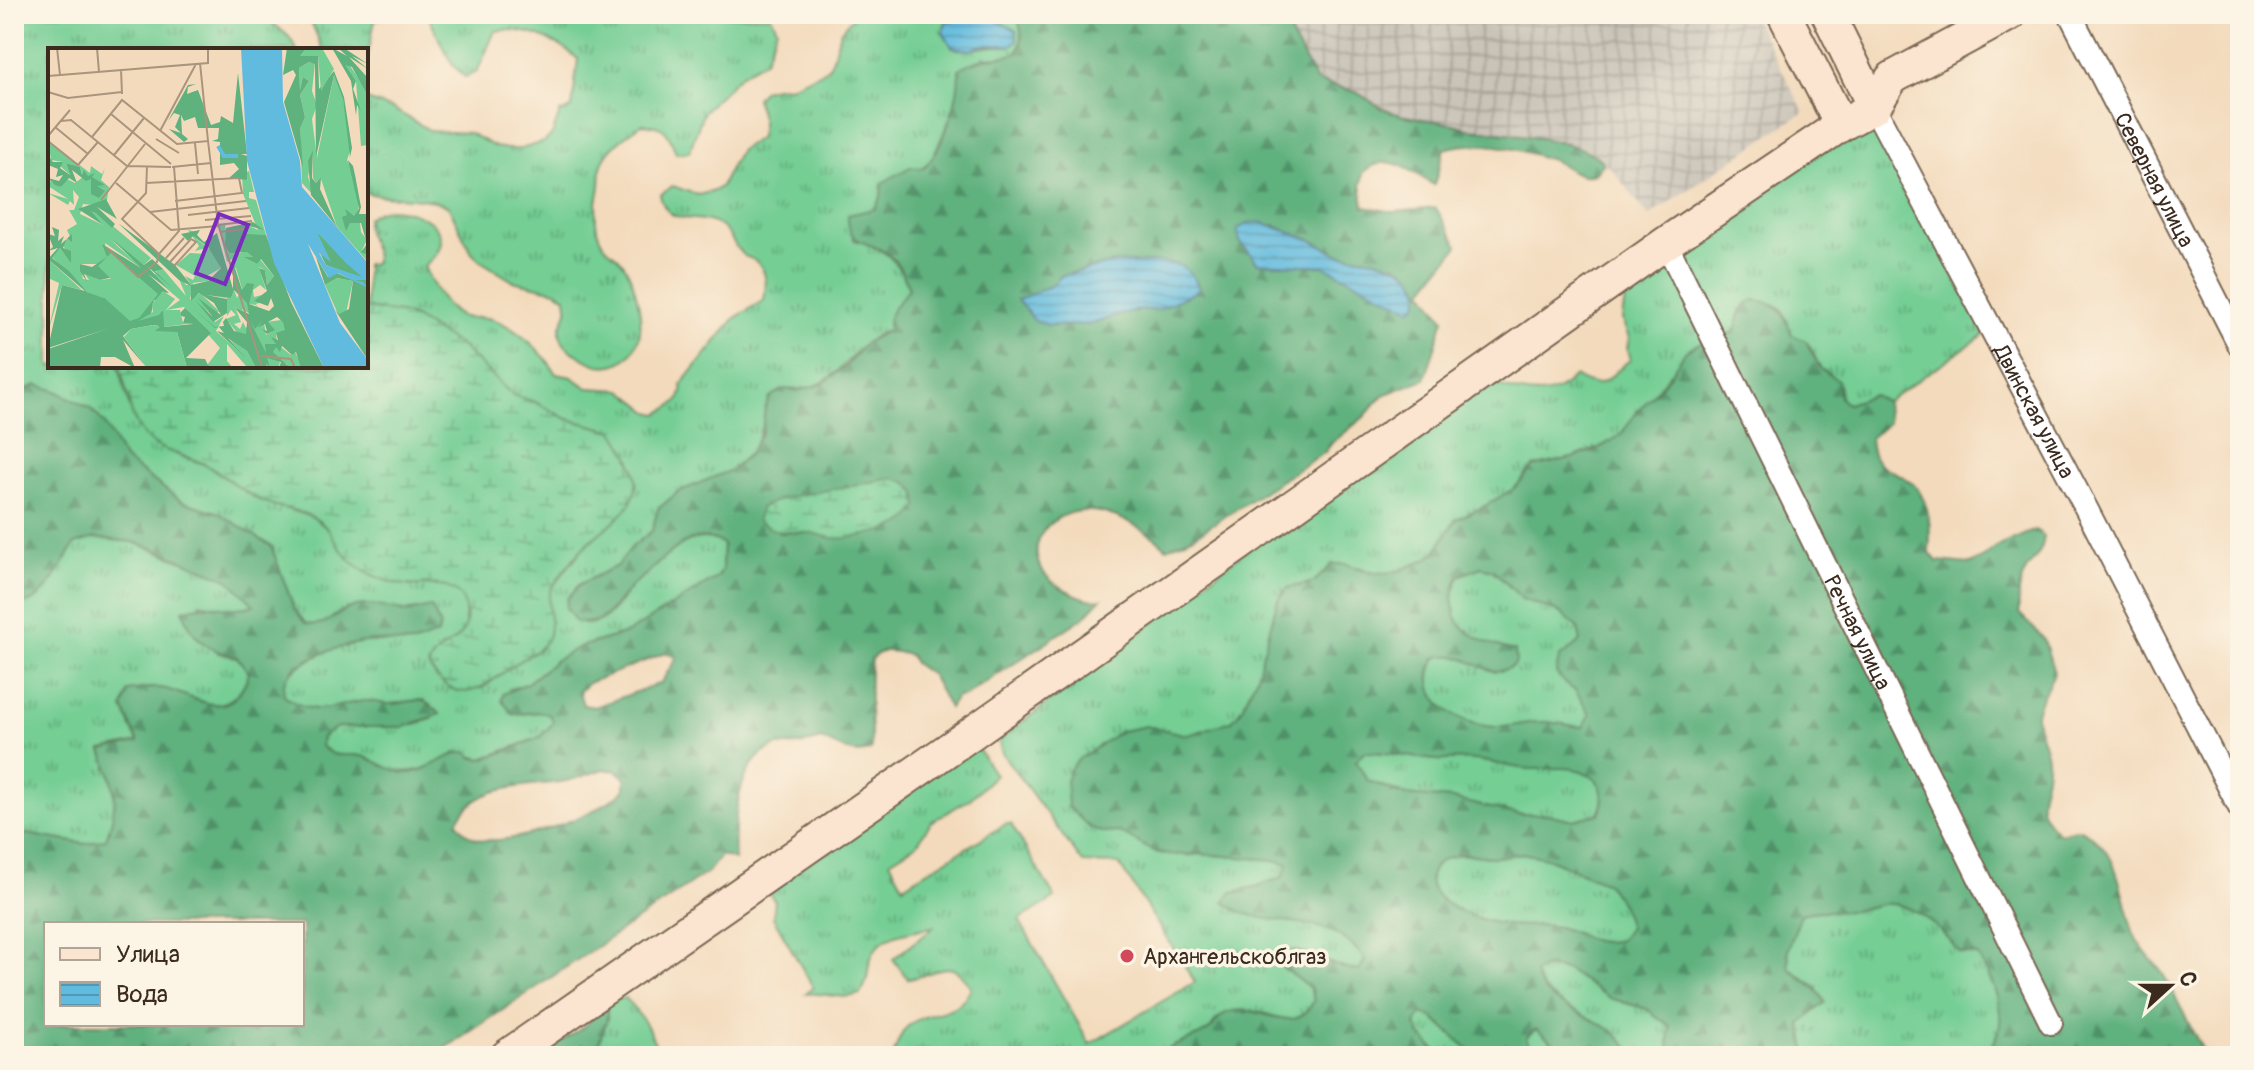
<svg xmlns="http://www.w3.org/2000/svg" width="2254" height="1070" viewBox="0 0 2254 1070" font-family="Pangolin,sans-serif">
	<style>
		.industrial { fill: url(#industrial-grid) }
		.grass { fill: url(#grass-tufts); stroke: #587c59; stroke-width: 2 }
		.forest { fill: url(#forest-firs); stroke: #4d6e4e; stroke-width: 2; fill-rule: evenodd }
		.wetland { fill: url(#wetland-marsh); stroke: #587c59; stroke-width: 2 }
		.water { fill: url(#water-rules); stroke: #4e727e; stroke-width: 2 }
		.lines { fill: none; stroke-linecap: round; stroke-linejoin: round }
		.street-casing { stroke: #7b6855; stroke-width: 26 }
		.secondary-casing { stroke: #7b6855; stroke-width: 36 }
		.street { stroke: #fff; stroke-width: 22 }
		.secondary { stroke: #fce5d0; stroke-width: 32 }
		.poi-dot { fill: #d1495b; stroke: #fcf5e5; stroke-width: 3 }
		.labels { text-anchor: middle; stroke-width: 7; stroke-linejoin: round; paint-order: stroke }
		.street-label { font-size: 22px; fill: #3b2a1e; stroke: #fcf5e5 }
		.poi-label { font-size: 22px; fill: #3b2a1e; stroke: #fcf5e5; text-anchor: start }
		.inset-river { fill: none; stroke: #61bbdf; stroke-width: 4 }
		.inset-road { fill: none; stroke: #a9947d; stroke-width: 2 }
		.view { fill: #7b2cbf; fill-opacity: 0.15; stroke: #7b2cbf; stroke-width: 4 }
		.inset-edge { fill: none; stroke: #3b2a1e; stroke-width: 4 }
	</style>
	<defs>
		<pattern id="industrial-grid" width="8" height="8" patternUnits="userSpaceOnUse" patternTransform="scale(2)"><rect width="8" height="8" fill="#c9c3b8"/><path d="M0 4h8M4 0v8" fill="none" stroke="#a49f95"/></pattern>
		<pattern id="grass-tufts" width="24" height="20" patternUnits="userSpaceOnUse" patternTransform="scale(2)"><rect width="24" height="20" fill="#74ce94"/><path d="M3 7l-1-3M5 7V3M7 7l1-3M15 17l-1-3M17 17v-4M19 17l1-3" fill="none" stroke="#60a778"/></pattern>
		<pattern id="forest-firs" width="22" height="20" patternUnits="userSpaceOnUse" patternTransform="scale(2)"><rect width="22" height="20" fill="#5fb17e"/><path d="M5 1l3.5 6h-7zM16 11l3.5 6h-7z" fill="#509067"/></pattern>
		<pattern id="wetland-marsh" width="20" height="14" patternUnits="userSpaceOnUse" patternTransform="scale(2)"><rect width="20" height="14" fill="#74ce94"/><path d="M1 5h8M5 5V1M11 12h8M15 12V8" fill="none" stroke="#60a778"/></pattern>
		<pattern id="water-rules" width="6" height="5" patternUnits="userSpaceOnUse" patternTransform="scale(2)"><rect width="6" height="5" fill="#61bbdf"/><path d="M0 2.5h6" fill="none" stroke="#5198b4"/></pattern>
	</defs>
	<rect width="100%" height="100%" fill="#fcf5e5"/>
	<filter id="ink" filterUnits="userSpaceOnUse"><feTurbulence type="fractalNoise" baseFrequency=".0125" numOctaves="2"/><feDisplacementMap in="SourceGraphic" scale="16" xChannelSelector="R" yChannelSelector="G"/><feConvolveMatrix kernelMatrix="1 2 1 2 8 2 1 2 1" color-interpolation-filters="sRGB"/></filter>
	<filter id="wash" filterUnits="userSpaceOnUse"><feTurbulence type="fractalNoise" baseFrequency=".006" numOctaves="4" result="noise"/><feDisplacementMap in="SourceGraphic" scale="32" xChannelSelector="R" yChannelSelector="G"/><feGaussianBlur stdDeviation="1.8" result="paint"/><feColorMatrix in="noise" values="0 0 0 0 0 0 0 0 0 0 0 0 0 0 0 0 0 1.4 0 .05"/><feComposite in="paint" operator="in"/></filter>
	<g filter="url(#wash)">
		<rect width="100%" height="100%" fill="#f3dabc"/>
		<path class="industrial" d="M1280,14H1752L1804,112L1649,216L1610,167L1603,164L1595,154L1533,136L1467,129L1458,125L1400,115L1382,108L1356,92L1316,81Z"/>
		<path class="grass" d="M14,14H263L289,37L297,50H50V366H119L128,402L144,436L180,456L204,464L259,500L313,517L330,531L351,561L372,575L410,586L422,584L448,587L460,594L465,604V627L461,637L441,649L435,677L456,690L483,688L517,662L542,647L549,609L547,594L583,548L625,510L614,431L567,419L535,402L512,395L462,347L416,319L404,314L366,308V265L375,263C376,241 364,241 367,218C375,213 381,209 391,209C410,210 447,221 440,247C438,254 430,261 424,266C429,280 447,311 460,316C469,320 481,316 491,319C514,325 545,353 556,374L572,377L588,388L622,390L650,412L658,414C671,406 685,402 682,384L735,318L764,300C767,286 768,269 754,260C751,258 746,257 743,255C734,247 731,233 720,226C696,211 668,230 660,195L673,186L698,195L714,191L721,186L739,151L760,137L762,122L756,98L763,90L779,86L789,87L826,70L831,63L841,30L856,14H974L946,22L944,26L956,49C975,51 990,44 1010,46L1017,36L1016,31L985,14H1016C1022,30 1025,39 1016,54L1000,58L984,57L960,83L954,109L932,160L881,197L875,209L848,215L854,240C884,247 899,261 909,289C898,304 887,309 888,330C845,347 840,395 783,389L764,420L757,443L749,454L729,471L678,492L658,509L652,531L633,546L617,566L580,584L567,599C571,622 584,632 606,617C616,609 622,597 630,588C634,583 639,580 644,576C666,557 691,525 723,544L722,569L718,577L627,633L579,647L556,660L526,684L509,689L523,714L541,712L550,715L554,723L540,737L482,759L458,752C429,767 412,779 380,766C374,763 369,759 363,757C347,752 336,762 321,746L322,737L337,727H404L432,719L424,700C412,699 401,704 388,704C377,703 369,700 358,702C341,705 327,713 310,708C241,691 316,653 344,645C367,639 389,643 411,643L422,609C398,616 371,603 345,610C328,615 331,630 305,623L294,608L271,546L235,524L181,501L124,459L91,409L54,390H18L14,393Z
			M308,14H390L375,20L366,64V50H323Z
			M422,14L771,16L777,28L765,60L740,75L704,111L689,152L676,153C668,132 666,125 642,124C628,134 604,149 601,168C600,176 601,184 599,192C595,211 592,234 608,249C614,254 621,259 625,266C635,284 644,317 639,337C630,366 606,373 583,358C574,352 565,349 561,338C557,326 566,320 567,310C568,306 566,302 566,297L556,291L513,281L479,260L470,250L449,207C424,194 394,200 366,193V100L393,109L431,131L469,133L495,147L507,149H521L544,142L552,135L560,113L572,108L578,59C557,40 523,26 495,31L477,72L465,77C445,61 440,37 428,16Z
			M1871,121L1985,334L1886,402L1873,395L1848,404C1840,401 1838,396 1840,387L1820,368L1810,346L1792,335L1783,310L1776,305L1755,300L1740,312L1735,332L1690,348L1621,435L1599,448L1572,458L1533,467L1515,488L1481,508L1456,519L1436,551L1427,559L1399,571L1385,573L1371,572L1359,567L1324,574L1314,582L1287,589L1278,599L1257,676L1240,712L1232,721L1188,736L1147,726L1121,731L1089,827L1103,833L1119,832L1187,856L1201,854L1275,860L1289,864L1283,877L1246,890L1236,910C1283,924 1334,915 1365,960L1359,971L1346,970L1318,958L1278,964L1309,987L1314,1000C1296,1040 1269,1004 1239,1012C1232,1014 1221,1015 1216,1020C1211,1026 1215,1025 1208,1030C1193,1041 1174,1043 1159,1056H893C897,1046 899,1035 907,1027C927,1008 957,1019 971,988C951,953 938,974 908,979L893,959L935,926C909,934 877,929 869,964C867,976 868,983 860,994C842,1001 825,992 806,994L813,987L773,917L775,901L753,874L969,735L995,775L970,799L931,822L917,844L890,861L903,886L1006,824H1011L1055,898L1019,920L1090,1044L1195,982L1119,864L1083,863L1002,753L999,740L1458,388L1481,379C1503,388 1538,401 1559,389C1565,386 1570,380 1575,376C1605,395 1607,376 1630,360L1627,349L1629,338L1622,320L1628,275Z
			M94,538L133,542L210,571L228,579L255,605L238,610L200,603L218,653L237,657L249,673C232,720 200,704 164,689L130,725L138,742L102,751C116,788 120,801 106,840L85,844L20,833L14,834V606C45,603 60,566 75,544Z
			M1481,567L1493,570L1522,599L1561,613L1578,628L1581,641L1571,650L1565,684L1576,691L1590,715L1584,727C1569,726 1554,721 1540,722C1526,722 1511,728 1496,727C1459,726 1414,701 1436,658C1458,649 1474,665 1495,672L1514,651C1473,641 1438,625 1459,576Z
			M1363,752C1388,751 1412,758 1437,760C1449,761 1462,758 1475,760C1487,761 1499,765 1512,765C1536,767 1570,761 1591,776C1605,785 1605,800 1598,814L1573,820L1547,814H1518L1407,795L1368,781L1356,761Z
			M1522,853L1547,858L1607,883L1622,905L1629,928L1620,940C1589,947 1583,933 1557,927C1540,924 1524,927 1508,925C1485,922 1429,907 1430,878C1431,868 1439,860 1449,857C1463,852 1478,856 1492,857C1502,857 1512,855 1522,853Z
			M1885,903C1918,906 1940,927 1960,953L1977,955C1988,973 2002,998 2002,1021C2002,1034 1992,1045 1985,1054L1807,1056L1801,1024L1812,1011L1817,987L1789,968L1788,949L1801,914L1818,909L1850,911Z
			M1544,967L1567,970L1600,992L1622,1002L1647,1009L1670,1026L1669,1056H1633C1617,1016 1547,1015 1535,974Z
			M626,998L646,1024L661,1056H601L598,1052C597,1035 611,1025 606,1006L611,1000Z
			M1421,1014L1432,1017L1476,1056H1441L1420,1035L1416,1025Z
			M1536,1029L1570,1056H1533L1526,1037Z"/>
		<path class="forest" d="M1016,14H1280L1316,81L1356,92L1382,108L1400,115L1458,125L1467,129C1493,131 1593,140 1603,164L1595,174C1577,180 1565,164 1549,159C1515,148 1479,139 1444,149L1434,185C1409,170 1389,150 1363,173L1361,185L1364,207L1394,212L1436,208L1458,246L1423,290L1444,319L1425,379L1383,395L1364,417L1332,443L1325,452L1194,536L1167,548C1148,530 1109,508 1082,511C1034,515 1017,567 1066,590C1076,595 1090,602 1101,599L1084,617L965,696L956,697L949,708L931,675L914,663L910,655C893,652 885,646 871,659C867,689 872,719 871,750C853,758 838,746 821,739C813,741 805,745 797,745C788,746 780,744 772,748C735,764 733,826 735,860L721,855L708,872L434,1056H14V834L20,833L85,844L106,839C120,800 116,788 102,750L138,742L123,708L128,691C140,689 154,686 166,689C202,699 231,725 249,673L237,657C207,650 192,640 183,610C212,599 227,614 254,605L228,579L152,548L133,542L94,538L75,544C58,569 49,603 14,606V393L37,385L54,390L91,409L104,423L124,459L181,501L217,512L271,546L294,608L305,623C328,629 336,611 356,606C373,602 389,610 406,611C414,612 423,608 431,607L440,625L438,634C430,637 422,641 414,643C401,645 389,641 376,641C350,642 271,662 285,697C321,719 329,705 364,701C373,700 380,704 389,704C415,704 418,691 440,714L404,727H337L322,737L321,746C336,761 346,752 362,756C376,760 387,770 402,772C426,776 444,753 467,752L473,758L482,759L507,751L540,737L553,723L550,715L541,712L513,714L502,701L503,694L526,684L556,660L579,647L627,633L718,577L722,569L723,544C692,524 666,557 644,576C639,580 634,583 630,588C614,606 604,627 576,622L566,608L567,599L580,584L617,566L633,546L652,531L658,509L678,492L729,471L749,454L762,432L765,408L770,397L783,389L797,391L822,384L847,365L865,343L888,330C887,309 898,304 909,288C904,276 900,264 889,255C869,239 847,248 848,215L875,209L881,197L882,183L910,167L923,168C944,150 960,97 959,69C982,56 993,59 1016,54C1025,39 1022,30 1016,14ZM1274,225L1338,254L1376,259L1402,268L1418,303L1411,308L1324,266L1258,263L1240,242ZM1117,262C1149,267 1187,250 1199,290L1159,309L1132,311L1092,324L1063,326L1048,325L1018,300L1053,285L1061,276ZM894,478L906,521L848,538L807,532L780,533L798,496ZM665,653L677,657L661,683L595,707L583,705L579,692L588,683ZM603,769L617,771L625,778V789C604,813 506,850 475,838C466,835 462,829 457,822C476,784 524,787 560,782C575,780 589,774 603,769ZM46,924H302V1024H46Z
			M1755,300C1783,304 1783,311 1792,335L1806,341L1820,368L1838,380C1840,391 1836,399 1848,404L1873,395L1886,402L1888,423L1870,438C1872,476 1895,465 1914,485C1931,503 1931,530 1929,552L1937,561L1970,564L1980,560L1996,547L2035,530L2044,536C2043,552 2035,557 2027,569C2018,583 2018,597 2019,613L2044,639L2054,673C2050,683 2037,704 2036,714C2035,727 2046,744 2047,758C2050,792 2024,802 2059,833L2080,829C2123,850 2119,895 2134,934C2140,949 2154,961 2163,974C2178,1001 2191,1029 2206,1056H1981C2016,1031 1996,985 1977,955L1960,953C1942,930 1915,900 1883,904C1872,905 1862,910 1851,911C1832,913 1821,908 1801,914L1788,949L1789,968C1803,981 1816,984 1825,1002L1801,1024L1807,1056H1669L1670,1026L1647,1009L1610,998L1567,970L1544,967L1535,974C1546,1016 1616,1013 1633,1056H1570L1536,1029L1526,1037L1533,1056H1476L1432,1017L1421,1014L1416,1025L1420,1035L1441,1056H1159C1174,1042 1193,1041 1209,1030C1217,1023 1220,1013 1232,1011C1264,1005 1296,1039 1314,1000L1309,987L1278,964V951C1307,945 1330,969 1359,971L1365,960C1326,904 1270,936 1224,902L1232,892L1259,886L1283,877L1288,864L1274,860L1201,854L1170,855L1155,852L1119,832L1103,833L1089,827L1068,807L1066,781L1070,769L1079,759L1121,731L1147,726L1188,735L1232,721L1240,712L1257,676L1278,599L1287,588L1314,582L1332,564H1346L1371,572L1385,573L1399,571L1427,559L1436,551L1456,519L1481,508L1515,488L1533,467L1572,458L1599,448L1621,435L1635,414L1664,383L1685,352L1695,345L1735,332C1739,318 1740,305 1755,300ZM1481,567L1493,570L1522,599L1561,613L1578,628L1581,641L1559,658L1556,673L1565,684L1576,691L1590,715L1583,727C1569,726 1554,721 1540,722C1525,722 1510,728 1496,727C1460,726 1414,699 1435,658C1468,645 1488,688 1516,663L1515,651C1474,641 1438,625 1459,576ZM1363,752C1389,751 1412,758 1437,760C1450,761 1462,758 1475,760C1493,762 1512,768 1530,769C1551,770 1572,763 1591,776C1605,785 1605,799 1599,814L1573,820L1547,814H1518L1452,799L1406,795L1368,781L1356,761ZM1522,853L1547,858L1607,883L1622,905L1629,928L1620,940C1589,947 1583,933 1557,927C1540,924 1524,927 1508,925C1485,922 1429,907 1430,878C1431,868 1439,860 1449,857C1463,852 1478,856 1492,857C1502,857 1512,855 1522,853Z
			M606,1006C611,1025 597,1035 598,1052L601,1056H539L579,1030Z"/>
		<path class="wetland" d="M366,308L404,314L416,319L462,347L512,395L535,402L567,419L614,431C623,445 639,469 636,487C632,515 602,528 585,546C574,557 563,572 554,584C542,601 555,620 548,637C542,651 526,656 515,664C483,687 459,712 428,666C438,640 476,644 464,604C457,579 425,587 406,585C396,584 386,581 377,577C360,570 345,557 336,542C330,532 326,525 316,519C302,510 285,509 270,504C246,496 225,475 202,463C182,453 158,453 143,434C127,415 128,388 119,366H366Z
			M894,478L906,482L916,492L918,506C915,510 911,517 906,521C895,530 848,540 834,538C825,537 818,534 809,533C785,530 778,536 757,520L761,507L784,498Z"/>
		<path class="water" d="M974,14C985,14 1008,25 1016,31L1017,40L1010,46L984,45L971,50L952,47L943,32L946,22Z
			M1261,222L1312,240L1338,254L1376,259L1402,268L1413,276L1420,290L1418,303L1411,309L1324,266L1258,263L1240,242L1237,230L1248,223Z
			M1118,262C1150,267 1187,249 1199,290L1159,309L1132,311L1092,324L1063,326L1048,325L1034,320L1017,300L1053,285L1061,276Z"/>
	</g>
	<g filter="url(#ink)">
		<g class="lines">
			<defs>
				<g id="street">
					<path id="s1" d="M2070,14L2240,346"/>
					<path id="s2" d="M1874,107L2087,510L2240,808"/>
					<path id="s3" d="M1666,243L2051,1023"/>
				</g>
				<path id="secondary" d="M1784,14L1841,125
					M1828,14L1874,107
					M1874,107L1892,78L2010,14
					M507,1056L972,733L1666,243L1841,125L1874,107"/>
			</defs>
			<use href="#street" class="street-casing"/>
			<use href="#secondary" class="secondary-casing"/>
			<use href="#street" class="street"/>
			<use href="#secondary" class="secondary"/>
		</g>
	</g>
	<circle class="poi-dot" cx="1127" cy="956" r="8"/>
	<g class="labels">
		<g class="street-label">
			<text dy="8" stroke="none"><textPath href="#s1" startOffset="186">Северная улица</textPath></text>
			<text dy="8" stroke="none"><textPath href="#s2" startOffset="344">Двинская улица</textPath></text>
			<text dy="8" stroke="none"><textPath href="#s3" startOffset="434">Речная улица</textPath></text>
		</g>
		<g class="poi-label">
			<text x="1143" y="964">Архангельскоблгаз</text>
		</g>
	</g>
	<g transform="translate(48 48)">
		<rect width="320" height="320" fill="#f3dabc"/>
		<path d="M261,14L267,15L264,43L269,57L264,71L269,110L286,27L294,44L303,100L299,112L307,128L313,184L319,192L314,202L320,204V214L289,179L273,131L268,135L265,130V102L260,129L266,148L254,135L252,79L257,69L252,47L261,33L255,29L252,42L251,20ZM300,15L320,44V97L313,98L308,33L296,17ZM0,93L42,125L43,118L54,126L57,120L53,132L61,139L58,158L35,156L32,166L55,177L41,162V158L103,210L96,217L63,192L96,222L57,195L59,209L52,216H32L35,231L41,232L37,226L52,232L68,230L61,255L39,244L4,209L12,200L23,214V203L18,204L15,196L20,190L24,193L19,182L29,176L21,162H26L31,149L25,142L26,157L22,153L20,157L0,145L20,151L0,138V132L13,139L17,130L27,135L35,129L32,119L18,115L22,127L10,116L15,114L3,112ZM201,123L206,144H201V150L208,152L218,187H191L198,186L201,178L210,182L195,146L194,125L195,131L200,132L195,126ZM177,176L180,205L188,199V206L199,203L205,209H195L209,216L210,209L226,228L219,237L217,222L211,219L218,242L212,237L205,242L206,249L214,247L207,254L217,253L208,256L213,267L214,271L208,270L213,268L208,257L201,256L202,266L194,261L198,271L187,259L193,274L186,276L192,281L195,274L198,280L201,277L199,288L220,317L201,274L214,273L209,280L216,275L218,287L226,282L218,274L241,271L236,285H228L229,296L243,307L247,304L255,320H239V315L237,320L232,312L231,320L215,317L178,271L188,267L183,262L179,268V250L158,247L183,250L186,242L189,250L194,241L188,220L181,219L187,216L184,211L179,214L170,177ZM140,182L148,184L146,189L165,204L173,220L159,228L160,233L145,235L142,252L152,245L171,263L165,269L157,260L167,274L176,268L168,283L194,306L180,289L199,303L208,320L198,318L179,296V313L185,320H157L172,300L136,259L118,262L132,252L98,223L110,227L107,221H115L138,248L127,221L138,237H143L137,228L145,232L147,228L128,217L142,205L158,206L155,201L147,203L151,198ZM0,211L34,242L14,237L0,284L11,235L0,230ZM289,230L305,233L298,265L290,266L277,237Z" fill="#74ce94"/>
		<path d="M239,0H259L253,7H270L271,41L286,23L296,49L304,100L302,109L295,51L286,27L268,109L267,16L261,14L251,20L252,42L255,29L261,33L252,47L257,69L252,80L255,120L236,54L248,27L245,22L235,27ZM284,0L299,8L290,0H296L320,16L304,8L320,21L301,9L319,29V46L304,19L297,17L308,33L305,41L313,63L309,57L308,67L303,33ZM190,25L199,106H193L199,108V132L181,130L191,121L186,115L172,117V94L164,93L170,91L171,80H150L147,69L136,73L133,67L134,86L140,91L136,94L121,81L133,85L127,79L132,67L126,65L120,73L140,37L148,36L140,39L139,46L150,42L163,77L172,74L173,68L185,75ZM265,102L264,130L268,135L273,130L272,141L289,179L263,147L260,113ZM0,107L5,114H15L12,120L22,127L18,115L32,119L34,127L36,122L40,128L47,125L44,129L57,137H50L61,139L49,138L57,143L51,150L43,146V131L38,133L24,122L29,135L21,130L13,139L7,137L0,130L11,133L15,127L8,129L10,121L0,117ZM300,112L305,118L307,127L313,159L311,166H320V204L317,206L313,204L319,196L313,175H302L298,183L294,169L299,167L297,161L306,168L311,161ZM58,151L69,171L49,159L67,176L64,180L48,165L43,163L55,177L30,161ZM205,174L216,182L201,178L198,186L218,187L243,254L276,320H253L248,304L244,307L234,298L232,304L228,299L225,304L241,319L231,320L233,314L219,310L222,320L218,315L219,320H208L199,303L180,290L198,310L169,283L176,285L171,279L167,280L146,261L167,279L176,278L175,274L178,270L186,283L198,286L199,274L187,260L201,266L199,255L186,242L183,250L158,247L179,251V265L165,274L148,253L165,269L150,250L173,267L166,255L151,245L143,253V238L131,232L70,175L127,217L143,237L160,233L173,220L160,199L145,188L140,193L133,186L152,182L149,187L156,194L169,185L185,241V214L194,242L199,235L206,236L201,256L221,263L226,258L223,250L220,258L206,253L219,243L211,220L217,222L219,237L226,228L213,211L209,216L195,209H205L199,204L181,205L177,197L178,180ZM229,269L235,274L237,282L228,285L230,292L223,289L228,296H217L218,305L202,273L207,281L214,273L209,280L217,276L219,283L214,281L219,286L227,282L220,274ZM4,179L11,182L10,193L16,188L13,196L24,186V194L19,190L15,200L23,203V215L12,200L4,210L21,223L39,244L55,250L73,246L65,229L52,232L36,226L39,234L32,223V216L44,219L59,209L54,196L93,220L64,191L96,217L104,211L115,221L107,223L124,240L99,218L119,240L100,226L121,245L114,244L110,254L106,252L103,266L116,262V279L145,276L135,275L137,269L130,267L137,260L163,285L138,310L157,311L161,319L139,320L129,284H98L111,278L105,277L83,281L75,288L99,320L75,292L87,320L67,309H53L52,320H0V301L62,280L0,300L14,237L37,243L0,211L10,200L0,203L5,199L0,186L7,188ZM268,183L320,233V312L287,262L291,266L301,261L305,233L289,230L277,237L268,209L280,229L289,225L305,232L314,230L278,217L272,205L282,213Z" fill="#5fb17e" fill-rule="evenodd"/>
		<path d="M259,0H274L286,21L273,43L270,8H252ZM115,243L127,251L118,262H132L135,275H146L116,279L115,262L111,267L90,273L105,264L104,256ZM105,277L112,279L107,283L129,284L139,320H99L76,289L83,281Z" fill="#74ce94"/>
		<path d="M63,205L110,246L91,270L82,273L53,247L66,234L50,218Z" fill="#74ce94"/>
		<path d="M193,0H234L235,54L252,113L254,139L320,215V232H307L315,234L320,240L290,225L281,230L260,196L292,275L320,312V320H276L226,215L199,113ZM269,184L297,214L314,229L278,217L271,205L283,214Z" fill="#61bbdf" fill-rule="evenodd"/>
		<path class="inset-river" d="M170,98L176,108H190"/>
		<path class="inset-road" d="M9,0L12,27M49,0L51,24M152,15L160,93M73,21L74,46M0,28L160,15V0M0,44L20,50L74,44M63,66L123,116M13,73L23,72L79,118L123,119M7,79L40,106M112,83L148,16M0,88L22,62M44,89L74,52L129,96L160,93L170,176L214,320M108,91L131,105M0,93L30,117L50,94M147,95L150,126M66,107L96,70M99,118L98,145L74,171L111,206M124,119L163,115M68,135L123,182L170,178M98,135L191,130L194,145L127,153M53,152L97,96M128,161L198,153M102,164L128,161M140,167L201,160M157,172L203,168M169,177L204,173M172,184L196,181M59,200L90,229L109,214L111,206M111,206L131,183L126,119M118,210L136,190M122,214L143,191L148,194L126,218M213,308L243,311L247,320"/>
		<path class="view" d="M171,166L200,177L177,236L148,225Z"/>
		<rect width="320" height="320" class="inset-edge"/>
	</g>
	<rect width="2254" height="1070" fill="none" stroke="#fcf5e5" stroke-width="48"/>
	<rect x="44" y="922" width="260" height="104" fill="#fcf5e5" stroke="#afa495" stroke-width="2"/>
	<rect x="60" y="948" width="40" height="12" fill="#fce5d0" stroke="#afa495" stroke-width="2"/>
	<text x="116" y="962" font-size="24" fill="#3b2a1e">Улица</text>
	<rect x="60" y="982" width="40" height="24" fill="url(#water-rules)" stroke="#afa495" stroke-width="2"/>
	<text x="116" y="1002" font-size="24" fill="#3b2a1e">Вода</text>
	<g transform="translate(2170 986) rotate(69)" stroke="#fcf5e5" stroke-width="6" paint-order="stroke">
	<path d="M0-6L14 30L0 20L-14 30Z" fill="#3b2a1e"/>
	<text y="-12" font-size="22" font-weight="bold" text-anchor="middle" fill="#3b2a1e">С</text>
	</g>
</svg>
